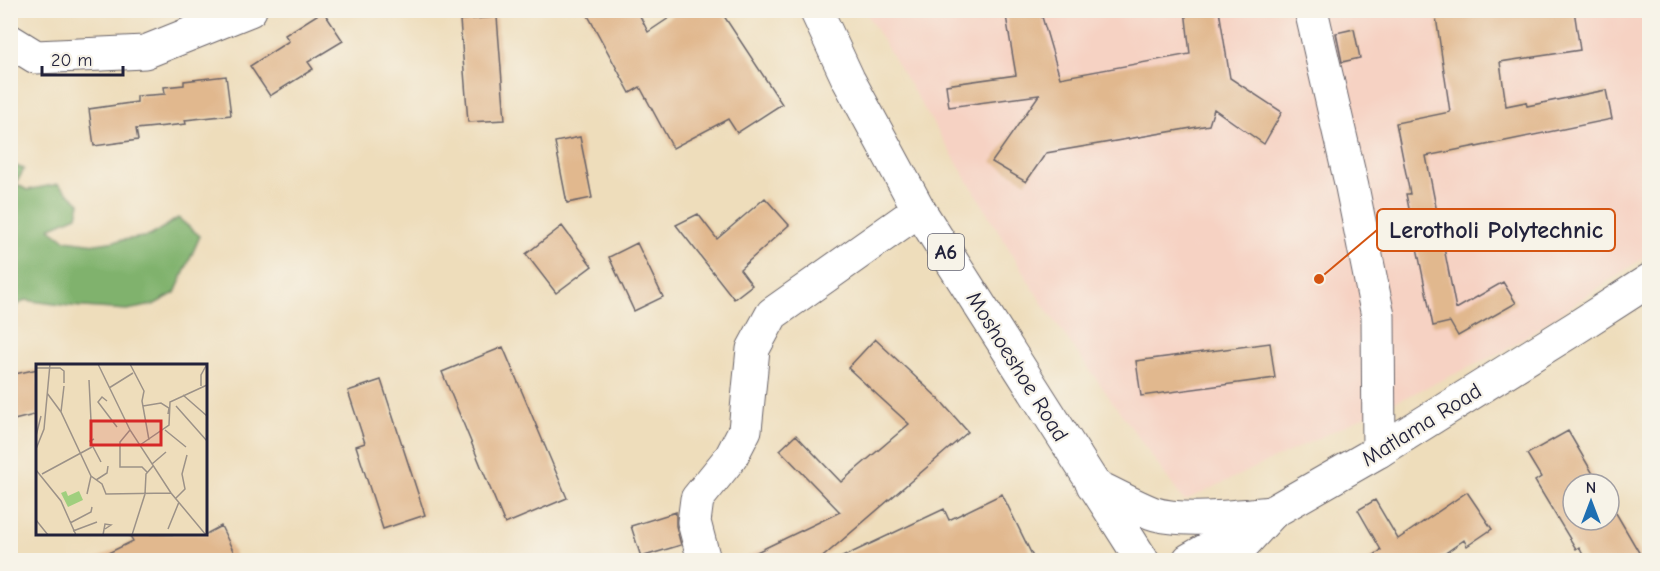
<svg xmlns="http://www.w3.org/2000/svg" width="1660" height="571" viewBox="0 0 1660 571" font-family="'Comic Neue',sans-serif">
	<style>
		.built { fill: #f6d2c3 }
		.forest { fill: #80b26d; stroke: #516a54; stroke-width: 1.5 }
		.building { fill: #e1b88e }
		.lines { fill: none; stroke-linecap: round; stroke-linejoin: round }
		.minor-casing { stroke: #696368; stroke-width: 35 }
		.tertiary-casing { stroke: #696368; stroke-width: 35 }
		.primary-casing { stroke: #696368; stroke-width: 35 }
		.minor { stroke: #fff; stroke-width: 33 }
		.tertiary { stroke: #fff; stroke-width: 33 }
		.primary { stroke: #fff; stroke-width: 33 }
		.labels { text-anchor: middle; stroke-width: 4.5; stroke-linejoin: round; paint-order: stroke }
		.shield { fill: #f7f3e8; stroke: #62616f; stroke-width: 1.5 }
		.shield-label { font-size: 21px; font-weight: bold; fill: #22223b }
		.street-label { font-size: 22px; fill: #22223b; stroke: #f7f3e8 }
		.inset-road { fill: none; stroke: #9c9288; stroke-width: 1.5 }
		.view { fill: #d62828; fill-opacity: 0.15; stroke: #d62828; stroke-width: 3 }
		.inset-edge { fill: none; stroke: #22223b; stroke-width: 3 }
		.leader { fill: none; stroke: #d45411; stroke-width: 2 }
		.callout-dot { fill: #d45411; stroke: #f7f3e8; stroke-width: 2 }
		.callout { fill: #f7f3e8; stroke: #d45411; stroke-width: 2 }
		.callout-label { font-size: 24px; text-anchor: middle; font-weight: bold; fill: #22223b }
	</style>
	<rect width="100%" height="100%" fill="#f7f3e8"/>
	<filter id="ink" filterUnits="userSpaceOnUse"><feTurbulence type="fractalNoise" baseFrequency=".0167" numOctaves="2"/><feDisplacementMap in="SourceGraphic" scale="12" xChannelSelector="R" yChannelSelector="G"/><feConvolveMatrix kernelMatrix="1 2 1 2 8 2 1 2 1" color-interpolation-filters="sRGB"/></filter>
	<filter id="wash" filterUnits="userSpaceOnUse"><feTurbulence type="fractalNoise" baseFrequency=".008" numOctaves="4" result="noise"/><feDisplacementMap in="SourceGraphic" scale="24" xChannelSelector="R" yChannelSelector="G"/><feGaussianBlur stdDeviation="1.35" result="paint"/><feColorMatrix in="noise" values="0 0 0 0 0 0 0 0 0 0 0 0 0 0 0 0 0 1.4 0 .05"/><feComposite in="paint" operator="in"/></filter>
	<g filter="url(#wash)">
		<rect width="100%" height="100%" fill="#edb"/>
		<path class="built" d="M865,11H1649V254L1504,351L1184,501L1043,305Z"/>
		<path class="forest" d="M10,164L24,169L16,184L27,190L58,184L80,203L77,216L49,228L65,240L96,244L150,236L178,218L200,236L175,293L153,305L127,310L69,306L25,300L11,310Z"/>
		<g id="blocks">
			<path class="building" d="M585,10H637L648,32L681,10H720L782,104L737,133L728,119L673,148L640,87L630,93Z
				M1005,10H1040L1060,78L1190,54L1185,10H1219L1230,78L1282,112L1264,144L1214,109L1209,125L1046,153L1026,182L992,162L1039,95L949,107L946,85L1016,75Z
				M1435,10H1492L1493,16L1530,10H1574L1580,50L1500,62L1506,106L1526,102L1527,106L1606,90L1612,119L1476,147V146L1426,156L1456,309L1503,282L1516,303L1458,336L1450,322L1433,326L1406,194H1410L1396,123L1450,112Z
				M323,11L343,41L308,62L313,69L270,96L250,66L289,41L285,35Z
				M497,17L505,120L468,122L460,20Z
				M1354,29L1360,58L1342,62L1336,33Z
				M226,76L231,115L185,120L186,124L136,129L138,140L94,146L89,109L137,102V96L165,94L164,87L184,85V81Z
				M580,137L592,198L567,203L555,142Z
				M765,198L789,225L740,269L752,285L734,299L676,225L698,214L717,239Z
				M562,226L592,266L556,293L526,254Z
				M637,243L663,297L634,311L609,257Z
				M875,339L939,399L968,432L818,561H738L840,512L780,450L796,435L841,482L909,424L848,368Z
				M1270,343L1275,378L1141,396L1136,361Z
				M503,347L567,498L505,524L442,372Z
				M38,369V414L10,421V375Z
				M381,380L425,515L383,529L356,446L365,443L348,391Z
				M1568,431L1599,484H1573V520H1609V501L1644,561H1586L1579,547L1576,549L1535,481L1541,477L1527,454Z
				M1467,492L1492,529L1467,546L1464,540L1434,561H1366L1381,550L1358,510L1375,500L1398,539Z
				M1002,494L1035,561H834L944,509L949,520Z
				M676,512V526L681,545L641,557L631,526Z
				M221,526L238,561H92L133,541L129,534H206Z"/>
		</g>
	</g>
	<g filter="url(#ink)">
		<use href="#blocks" fill-opacity="0" stroke="#696368" stroke-width="1.5"/>
		<g class="lines">
			<defs>
				<path id="minor" d="M1311,10L1352,187L1378,316L1379,451
					M10,41L36,57L145,52L250,10
					M704,560L694,522L697,499L731,457L745,430L753,349L772,314L919,210"/>
				<path id="tertiary" d="M1189,560L1379,451L1577,327L1650,280"/>
				<path id="primary" d="M816,10L848,79L919,210L1142,560
					M1093,485C1113,494 1132,505 1152,513C1181,523 1241,516 1272,513
					M1231,560L1235,553L1272,513"/>
			</defs>
			<use href="#minor" class="minor-casing"/>
			<use href="#tertiary" class="tertiary-casing"/>
			<use href="#primary" class="primary-casing"/>
			<use href="#minor" class="minor"/>
			<use href="#tertiary" class="tertiary"/>
			<use href="#primary" class="primary"/>
		</g>
	</g>
	<g class="labels">
		<rect class="shield" x="928" y="234" width="36" height="36" rx="4.5"/>
		<g class="shield-label">
			<text x="946" y="259">A6</text>
		</g>
		<g class="street-label">
			<text transform="translate(1018 366) rotate(58)" y="8">Moshoeshoe Road</text>
			<text transform="translate(1421 424) rotate(-32)" y="8">Matlama Road</text>
		</g>
	</g>
	<g transform="translate(36 364)">
		<rect width="171" height="171" fill="#edb"/>
		<path d="M30,127L32,132L43,127L47,136L32,143L25,129Z" fill="#a0cf7e"/>
		<path class="inset-road" d="M62,0L94,66L135,129L170,171M94,0L108,27L106,37L113,76M0,4H24L28,7V19M53,16L55,57H67M165,22V11L171,0M73,24L97,9M11,29L25,48L55,112L66,120L70,130L135,129M147,31L171,52M71,37L66,33L62,38L81,63M107,42L125,39L133,44L132,50M140,42L171,77M25,48L28,22M94,66L84,78V103H106L111,108M129,66L150,83M0,72L5,52M58,75L54,77L65,98M104,81L133,61L134,38L171,21M0,85L8,65L14,0M116,100L130,88M0,106L25,137L40,171M6,110L56,83M60,116L71,109L72,102M51,130L55,112M140,134L149,125L146,110L151,91M0,156L12,171M34,159L55,148L56,143M132,165L143,138M37,167L61,158M67,171L69,160L75,161L69,165M96,171L109,130L110,110L117,102"/>
		<path class="view" d="M55,57H125V81H55Z"/>
		<rect width="171" height="171" class="inset-edge"/>
	</g>
	<path class="leader" d="M1319 279L1377 230"/>
	<circle class="callout-dot" cx="1319" cy="279" r="6"/>
	<rect class="callout" x="1377" y="209" width="238" height="42" rx="6"/>
	<g class="callout-label">
		<text x="1496" y="238">Lerotholi Polytechnic</text>
	</g>
	<rect width="1660" height="571" fill="none" stroke="#f7f3e8" stroke-width="36"/>
	<g transform="translate(1591 502)"><circle r="28" fill="#f7f3e8" stroke="#a29fa3" stroke-width="1.5"/>
	<path d="M0-4.5L10 22L0 15L-10 22Z" fill="#1f6fb2"/>
	<text y="-9" font-size="16" font-weight="bold" text-anchor="middle" fill="#22223b">N</text>
	</g>
	<path d="M42 66v9h81v-9" fill="none" stroke="#22223b" stroke-width="3"/>
	<text x="51" y="66" font-size="18" fill="#22223b" stroke="#f7f3e8" stroke-width="4.5" paint-order="stroke">20 m</text>
</svg>
